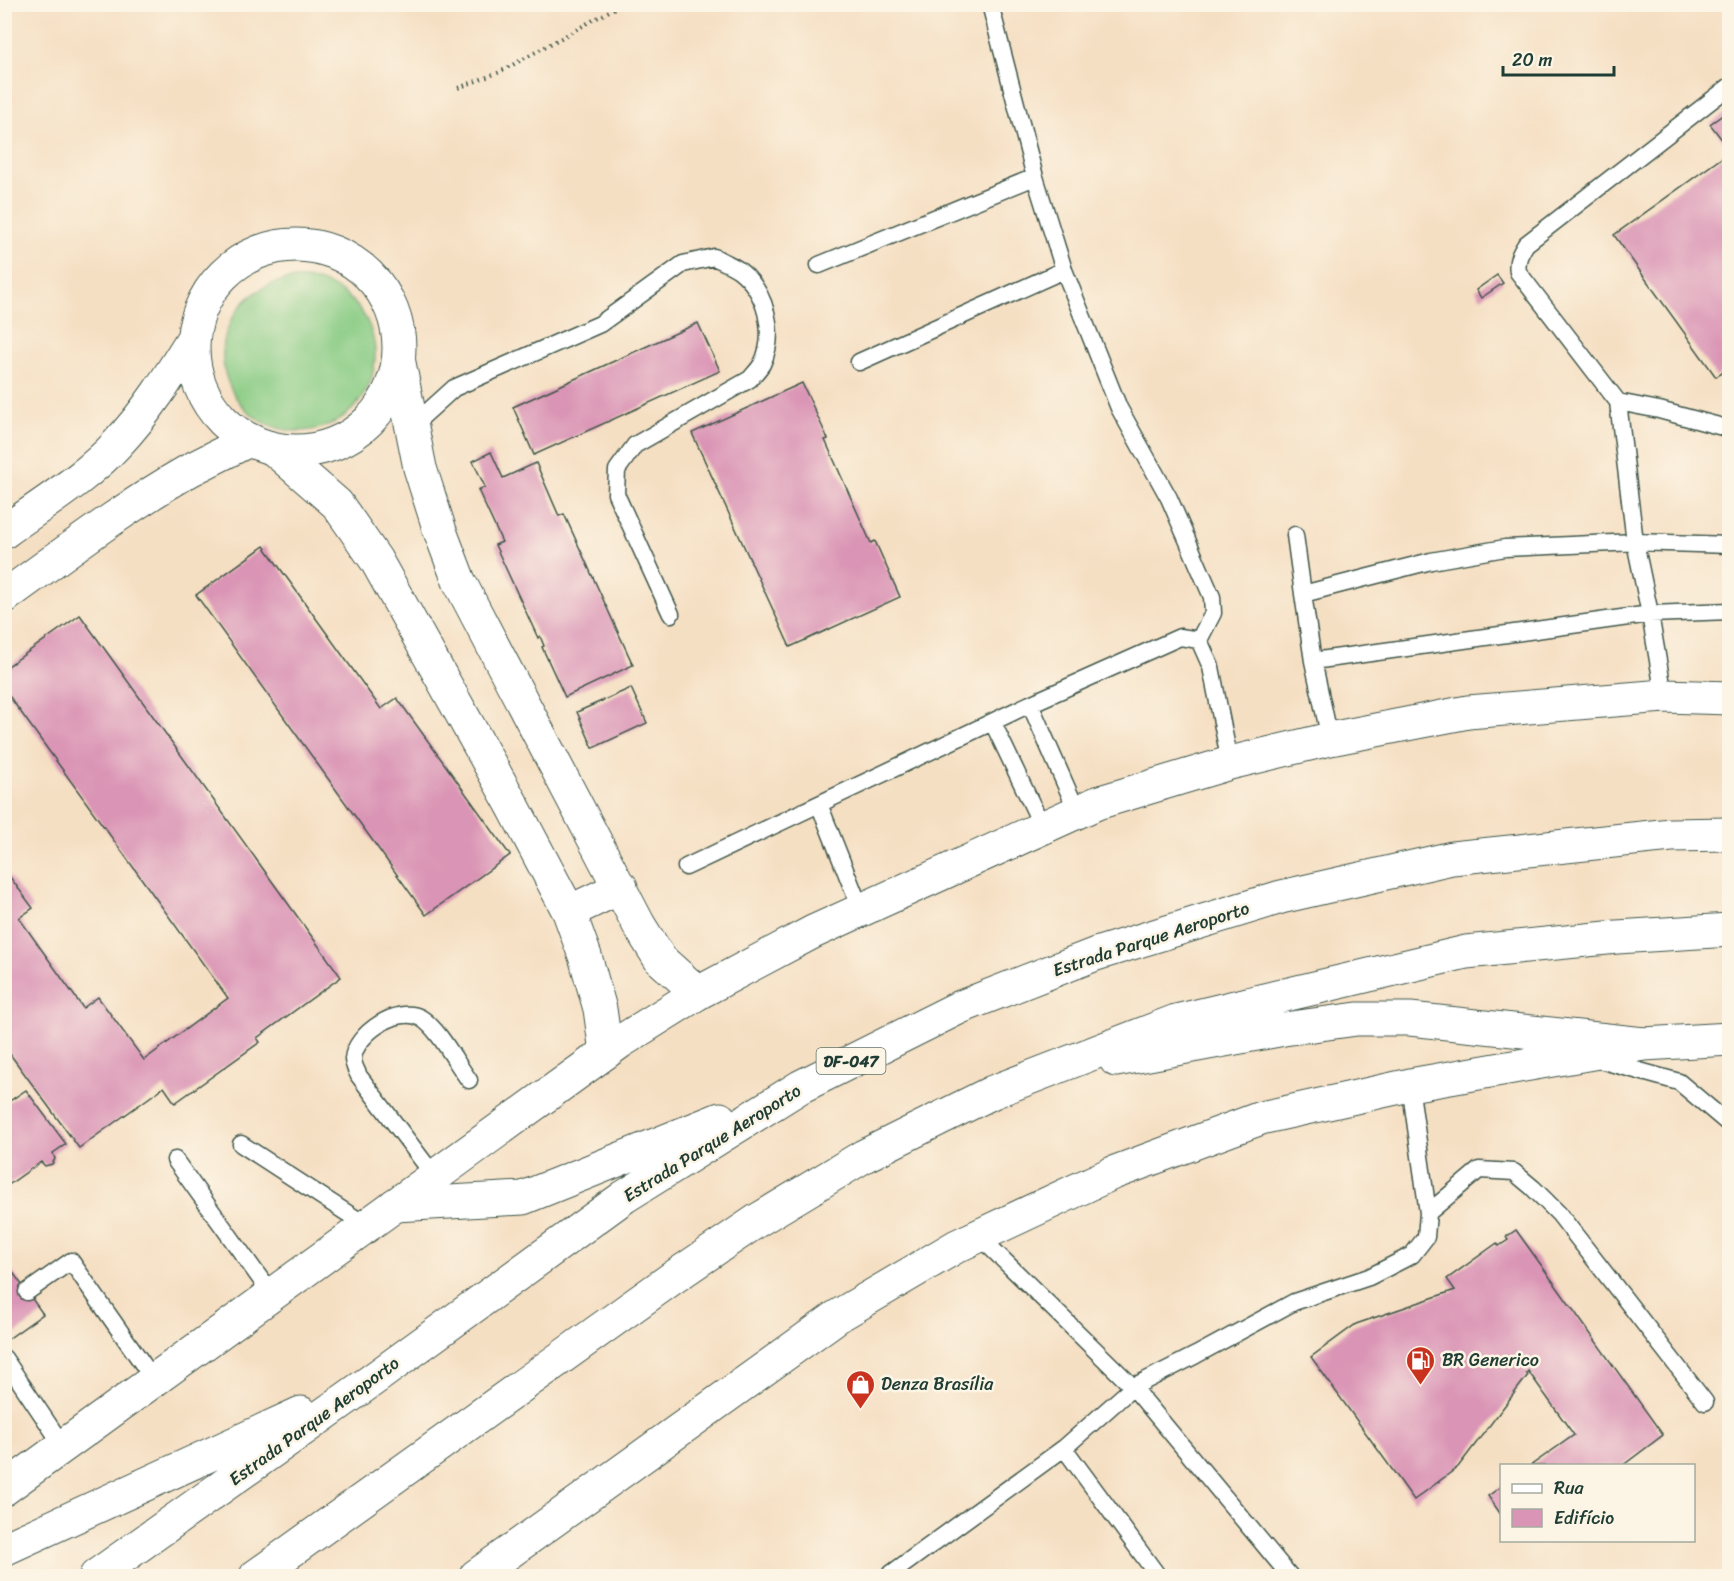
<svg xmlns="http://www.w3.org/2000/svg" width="1734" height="1581" viewBox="0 0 1734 1581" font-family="Sriracha,sans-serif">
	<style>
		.green { fill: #8acc85; stroke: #54845c; stroke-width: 1.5 }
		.building { fill: #da94b5 }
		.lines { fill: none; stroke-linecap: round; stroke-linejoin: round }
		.lane-casing { stroke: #3f5549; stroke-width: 19 }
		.street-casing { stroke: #3f5549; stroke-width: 35 }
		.secondary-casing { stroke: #3f5549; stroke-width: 35 }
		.primary-casing { stroke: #3f5549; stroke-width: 35 }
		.path { stroke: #3f5549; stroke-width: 4; stroke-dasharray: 1.5 4.5; stroke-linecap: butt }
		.lane { stroke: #fff; stroke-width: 16 }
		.street { stroke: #fff; stroke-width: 33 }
		.secondary { stroke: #fff; stroke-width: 33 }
		.primary { stroke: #fff; stroke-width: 33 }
		.labels { text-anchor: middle; stroke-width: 5; stroke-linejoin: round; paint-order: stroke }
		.shield { fill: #fcf5e5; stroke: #617469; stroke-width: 1.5 }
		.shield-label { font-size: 16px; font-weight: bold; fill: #1f3d34 }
		.street-label { font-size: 18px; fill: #1f3d34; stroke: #fcf5e5 }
		.poi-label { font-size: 18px; fill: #1f3d34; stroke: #fcf5e5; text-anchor: start }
	</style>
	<rect width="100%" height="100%" fill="#fcf5e5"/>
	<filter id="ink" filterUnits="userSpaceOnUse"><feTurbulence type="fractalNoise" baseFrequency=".0167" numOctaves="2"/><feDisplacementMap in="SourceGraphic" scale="12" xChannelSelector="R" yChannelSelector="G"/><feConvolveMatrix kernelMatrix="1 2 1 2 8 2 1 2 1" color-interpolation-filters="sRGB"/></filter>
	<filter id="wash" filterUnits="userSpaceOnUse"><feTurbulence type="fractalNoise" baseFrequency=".008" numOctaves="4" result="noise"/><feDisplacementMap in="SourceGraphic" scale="24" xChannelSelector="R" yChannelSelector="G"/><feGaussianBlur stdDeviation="1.35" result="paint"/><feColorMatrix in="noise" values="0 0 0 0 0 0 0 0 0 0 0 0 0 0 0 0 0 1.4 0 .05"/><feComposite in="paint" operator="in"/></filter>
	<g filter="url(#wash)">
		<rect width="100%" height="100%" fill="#f5dfc3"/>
		<path class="green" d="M223 355a76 76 0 1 1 152 0a76 76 0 1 1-152 0Z"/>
		<g id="blocks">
			<path class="building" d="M1730,110V150L1710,124Z
				M1730,152V368L1716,377L1614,235Z
				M1497,275L1503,283L1481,298L1476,290Z
				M698,323L720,371L534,455L513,407Z
				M802,383L828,439L825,440L871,543L875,541L900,597L790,647L692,433Z
				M491,452L503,478L536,463L559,516L564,514L633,665L565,697L542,647L544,646L540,636L538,638L495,545L502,542L478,490L485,487L473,461Z
				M264,546L381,709L397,698L510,855L426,915L196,595Z
				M80,615L341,977L257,1038L260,1042L175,1103L164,1087L79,1148L4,1046V869L33,908L19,918L83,1008L98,997L144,1060L228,998L4,689V669Z
				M631,688L647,723L593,748L577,712Z
				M26,1090L66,1144L53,1153L55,1159L52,1164L45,1166L41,1162L4,1188V1105Z
				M1516,1230L1663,1435L1622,1466H1530L1574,1435L1528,1371L1526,1373L1528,1375L1458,1467L1414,1500L1311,1357L1356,1324L1455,1290L1447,1279L1497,1243L1499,1246L1508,1240L1506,1237Z
				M4,1260L43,1314L8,1339L4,1335Z
				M1502,1486V1516L1488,1496Z"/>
		</g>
	</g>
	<g filter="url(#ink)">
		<use href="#blocks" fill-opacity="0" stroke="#3f5549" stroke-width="1.5"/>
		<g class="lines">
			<defs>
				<path id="lane" d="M990,4L1035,177L1064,270L1119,408L1169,498L1212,597L1213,613L1199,640
					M1730,86L1526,244C1520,254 1516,260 1518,272L1618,402L1635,542L1650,614L1730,611
					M819,265L1035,177
					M859,362L1064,270
					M1618,402L1659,410L1730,429
					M412,426L454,388L600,324L683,264L714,257C722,261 732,265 739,270C766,291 777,333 762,364C759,369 754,374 750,379L635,445L617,470L616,494L671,614
					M1295,535L1303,594L1431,561L1505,548L1635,542L1730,545
					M1303,594L1313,661L1650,614L1664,696
					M1313,661L1330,739
					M1030,704L1077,811
					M993,723L1043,828
					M819,804L861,910
					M686,867L1030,704L1180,637L1199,640L1211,667L1230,763
					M1596,1059L1679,1082L1730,1125
					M241,1144L367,1226
					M175,1160L272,1295
					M435,1177L359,1076C357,1071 353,1065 353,1059C355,1034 398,1005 421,1018C439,1029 456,1063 469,1080
					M1428,1213L1479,1170L1514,1172L1533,1188L1559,1214L1705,1402
					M979,1236L1133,1387L1290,1576
					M27,1292L71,1261L154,1380
					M4,1358L63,1446
					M1064,1448L1158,1576
					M888,1576L1064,1448L1133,1387L1196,1355L1294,1302L1369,1277L1412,1255L1426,1237L1428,1213L1410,1085"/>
				<path id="street" d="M193 348a103 103 0 1 1 206 0a103 103 0 1 1-206 0Z
					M399,363L420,468L440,531L459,581L639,925L660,959L698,993
					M276,451L337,504L376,560L513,806L569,912L585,956L600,1009L606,1052
					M4,532C41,505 86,478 117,444C147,412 169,377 192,340
					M4,597C65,553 125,507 190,470C209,460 228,451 247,441
					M569,912L621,887"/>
				<path id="secondary" d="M4,1489L620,1042L698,993L813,932L1097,803L1230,763L1330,739L1468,712L1664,696L1730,698
					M476,1576L838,1316L957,1246L1113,1173L1261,1118L1410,1085L1644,1044L1730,1039"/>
				<path id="primary" d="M1116,1060L1284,1029L1357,1019H1410L1644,1044
					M395,1205L523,1198L720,1119
					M4,1549L301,1413
					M96,1576L371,1381L624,1197L800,1087L958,1008L1096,954L1281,897L1452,858L1671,835L1730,834
					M256,1576L671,1279L758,1220L864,1156L993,1092L1176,1021L1466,952L1617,937L1730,930"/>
			</defs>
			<use href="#lane" class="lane-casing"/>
			<use href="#street" class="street-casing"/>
			<use href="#secondary" class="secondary-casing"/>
			<use href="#primary" class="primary-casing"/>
			<path class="path" d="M458,88L500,72L622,4"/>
			<use href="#lane" class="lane"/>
			<use href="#street" class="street"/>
			<use href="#secondary" class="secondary"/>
			<use href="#primary" class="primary"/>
		</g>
	</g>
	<defs>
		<symbol id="fuel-pin" viewBox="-11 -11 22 30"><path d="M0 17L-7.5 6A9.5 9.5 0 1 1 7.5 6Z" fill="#c8321e" stroke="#fcf5e5"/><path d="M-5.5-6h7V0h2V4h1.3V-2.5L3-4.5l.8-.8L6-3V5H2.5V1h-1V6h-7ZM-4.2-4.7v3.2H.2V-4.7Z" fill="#fff"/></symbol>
		<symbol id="shop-pin" viewBox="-11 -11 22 30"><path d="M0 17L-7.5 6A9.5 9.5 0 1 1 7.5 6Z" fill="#c8321e" stroke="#fcf5e5"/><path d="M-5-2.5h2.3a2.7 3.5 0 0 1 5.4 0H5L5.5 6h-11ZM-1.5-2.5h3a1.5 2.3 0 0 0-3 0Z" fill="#fff"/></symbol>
	</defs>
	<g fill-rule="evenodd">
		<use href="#fuel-pin" x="1404" y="1344" width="33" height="45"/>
		<use href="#shop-pin" x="844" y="1368" width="33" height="45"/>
	</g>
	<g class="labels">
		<rect class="shield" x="816.5" y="1048" width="69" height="26" rx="4.5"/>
		<g class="shield-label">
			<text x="851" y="1067">DF-047</text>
		</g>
		<g class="street-label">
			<text transform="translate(1151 939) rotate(-18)" y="6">Estrada Parque Aeroporto</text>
			<text transform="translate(712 1143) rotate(-32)" y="6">Estrada Parque Aeroporto</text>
			<text transform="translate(314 1421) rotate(-36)" y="6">Estrada Parque Aeroporto</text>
		</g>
		<g class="poi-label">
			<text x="1442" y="1366">BR Generico</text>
			<text x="881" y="1390">Denza Brasília</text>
		</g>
	</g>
	<rect width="1734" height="1581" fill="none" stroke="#fcf5e5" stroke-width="24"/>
	<rect x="1500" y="1464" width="195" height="78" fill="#fcf5e5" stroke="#a4ab9e" stroke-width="1.5"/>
	<rect x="1512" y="1484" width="30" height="9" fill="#ffffff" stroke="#a4ab9e" stroke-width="1.5"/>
	<text x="1554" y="1494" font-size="18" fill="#1f3d34">Rua</text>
	<rect x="1512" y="1509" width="30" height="18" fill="#da94b5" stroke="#a4ab9e" stroke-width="1.5"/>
	<text x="1554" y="1524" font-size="18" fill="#1f3d34">Edifício</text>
	<path d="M1503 66v9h111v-9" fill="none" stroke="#1f3d34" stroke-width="3"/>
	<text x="1512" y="66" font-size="18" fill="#1f3d34" stroke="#fcf5e5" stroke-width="4.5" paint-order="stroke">20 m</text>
</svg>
